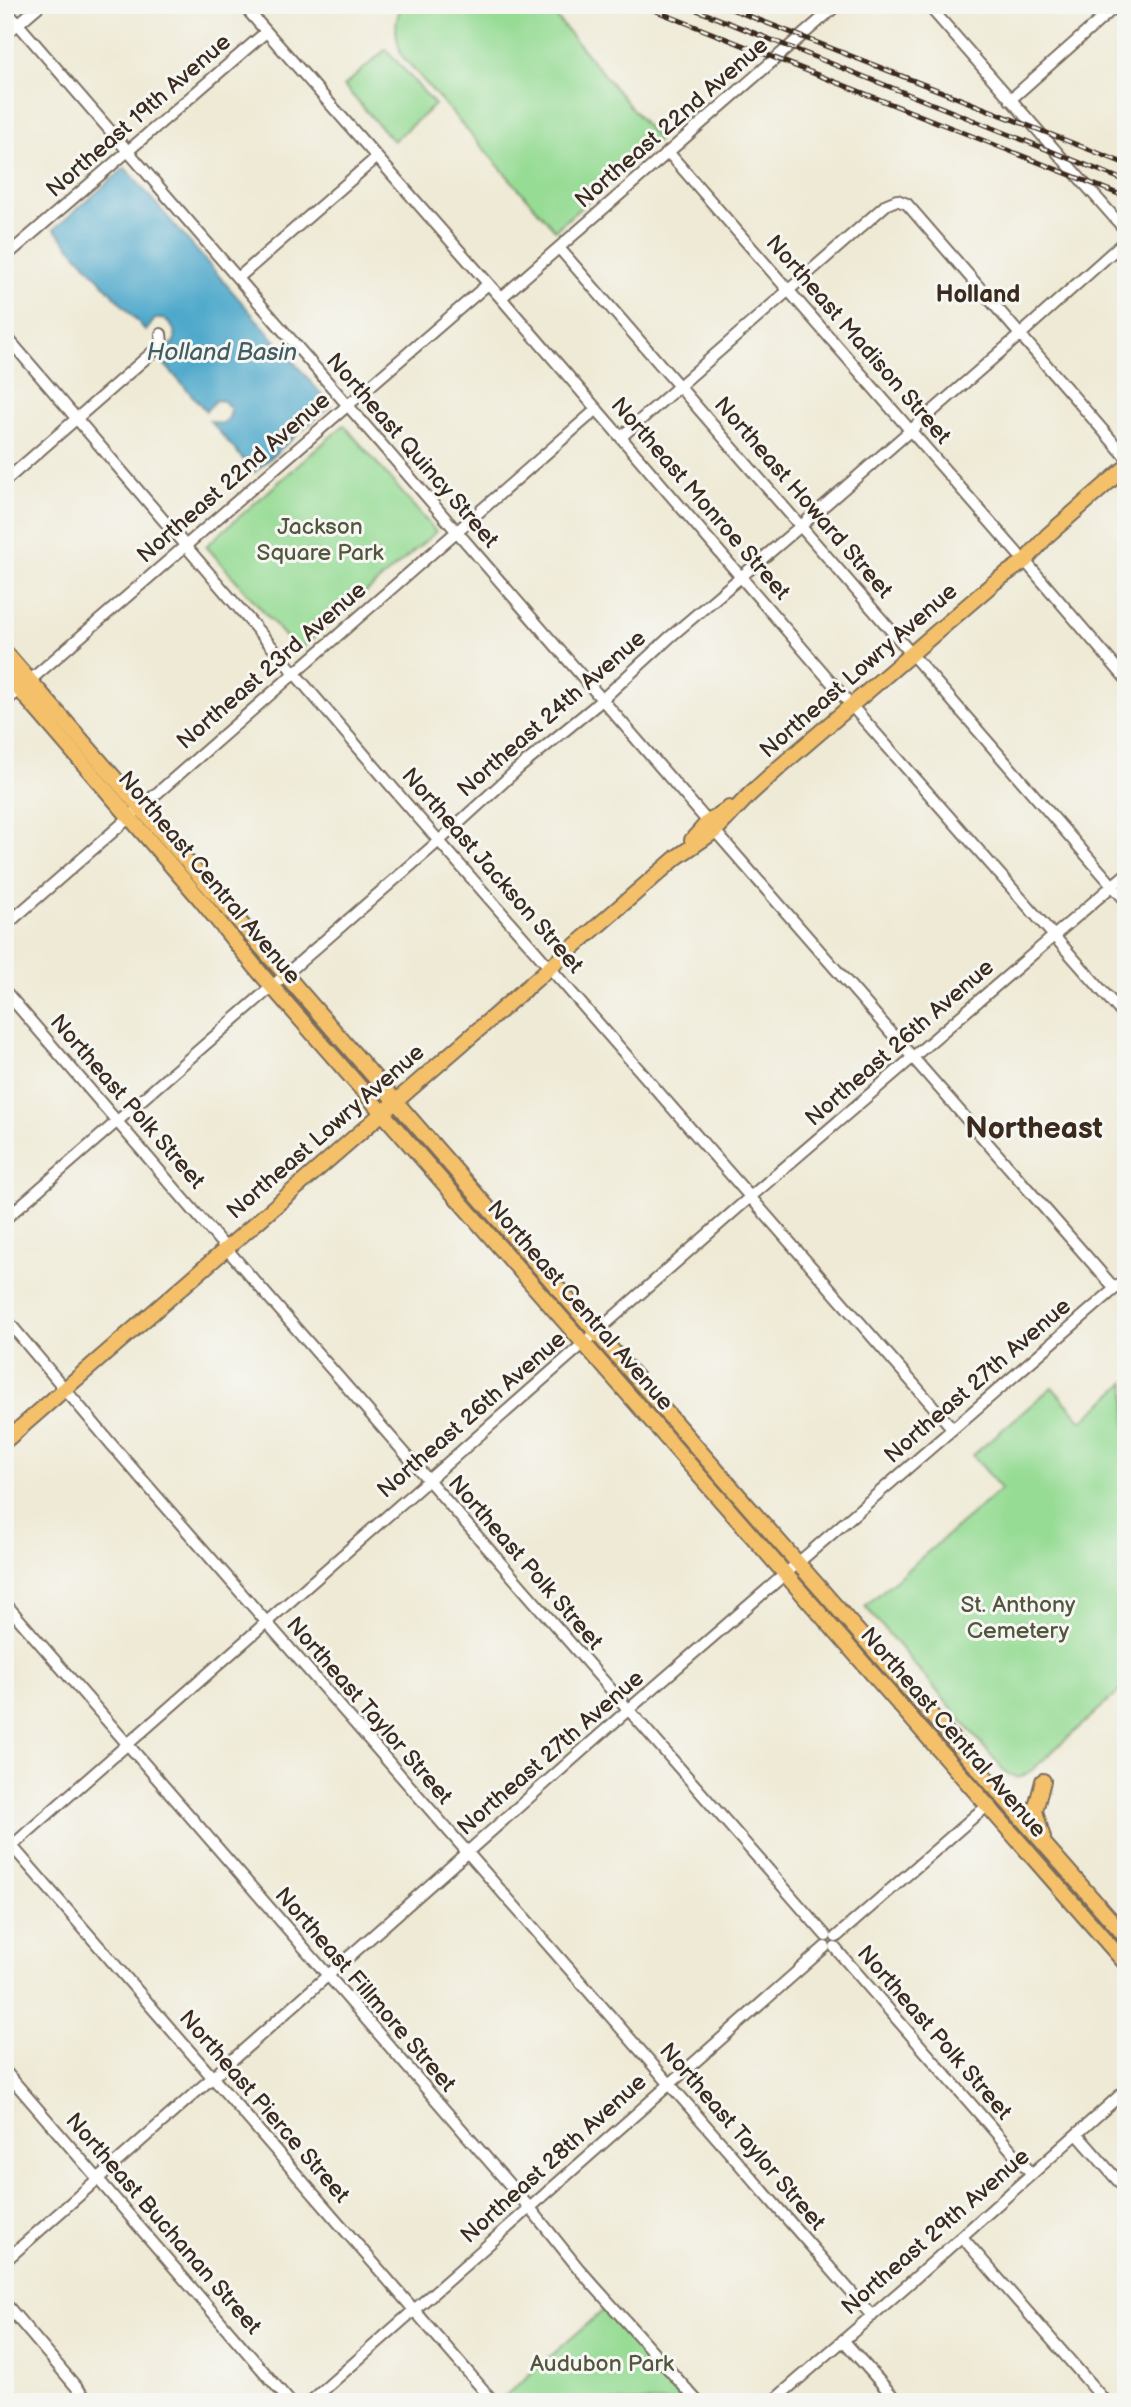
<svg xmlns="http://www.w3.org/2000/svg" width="1131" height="2407" viewBox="0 0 1131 2407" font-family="'Balsamiq Sans',sans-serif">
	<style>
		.green { fill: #97dc95; stroke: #69835a; stroke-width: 2 }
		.water { fill: #4da8cb; stroke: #446974; stroke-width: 2 }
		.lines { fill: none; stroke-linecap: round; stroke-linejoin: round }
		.minor-casing { stroke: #7a6d5e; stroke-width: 14 }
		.major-casing { stroke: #7a6d5e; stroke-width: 18 }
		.minor { stroke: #fff; stroke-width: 10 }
		.major { stroke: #f4c16a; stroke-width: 14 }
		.rail-casing { stroke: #3b2a1e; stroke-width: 5 }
		.rail { stroke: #f6f6f2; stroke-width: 2.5; stroke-dasharray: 8; stroke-linecap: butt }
		.labels { text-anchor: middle; stroke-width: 6; stroke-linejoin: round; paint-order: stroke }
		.street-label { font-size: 23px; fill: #3b2a1e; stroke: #f6f6f2 }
		.park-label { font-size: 23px; fill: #52563c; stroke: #f6f6f2 }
		.neighbourhood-label { font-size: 24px; font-weight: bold; fill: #3b2a1e; stroke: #f6f6f2 }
		.water-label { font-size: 24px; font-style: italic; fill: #425c63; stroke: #f6f6f2 }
		.district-label { font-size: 30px; font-weight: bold; fill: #3b2a1e; stroke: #f6f6f2 }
	</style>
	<rect width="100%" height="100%" fill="#f6f6f2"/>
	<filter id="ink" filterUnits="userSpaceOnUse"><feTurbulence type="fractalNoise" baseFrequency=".0143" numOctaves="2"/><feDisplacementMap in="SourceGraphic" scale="14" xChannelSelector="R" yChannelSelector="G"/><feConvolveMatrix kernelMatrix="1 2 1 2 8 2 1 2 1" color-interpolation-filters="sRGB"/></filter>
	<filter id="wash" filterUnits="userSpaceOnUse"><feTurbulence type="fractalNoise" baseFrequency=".00686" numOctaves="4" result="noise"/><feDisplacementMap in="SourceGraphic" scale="28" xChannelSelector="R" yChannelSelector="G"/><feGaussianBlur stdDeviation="1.57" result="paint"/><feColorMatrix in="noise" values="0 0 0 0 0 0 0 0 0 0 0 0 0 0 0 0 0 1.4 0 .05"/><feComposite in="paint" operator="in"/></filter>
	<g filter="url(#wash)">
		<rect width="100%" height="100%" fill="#efead5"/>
		<path class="green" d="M402,5H546L658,140L555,230L401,55C396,37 393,22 402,5Z
			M386,49L435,105L393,141L344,86Z
			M344,425L436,532L298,651L206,546Z
			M1126,1382V1685L1032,1770L1019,1778L1006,1773L865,1606L1001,1489L973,1455L1052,1387L1082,1421Z
			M606,2308L686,2402H498Z"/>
		<path class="water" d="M125,168L331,405L254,472L210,421L222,424L229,418L231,409L224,401L216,400L206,411L159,358C174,344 184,336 165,319H155L146,331L54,229Z"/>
	</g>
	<g filter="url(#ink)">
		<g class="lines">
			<defs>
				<path id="minor" d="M243,5L501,298L857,712L1126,1018
					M928,5L1126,231
					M5,9L708,822
					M5,35L40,5
					M1010,100L1117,5
					M668,152L1018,554
					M559,248L1126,901
					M5,257L266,32
					M238,278L376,158
					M501,298L837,5
					M5,335L404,801L953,1429
					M621,437L887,204L897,200L907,204L1126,457
					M5,481L162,344L161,334
					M1025,561L1126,679
					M5,702L488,284
					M715,831L1115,1289
					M5,926L597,409
					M5,991L218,1239L826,1936
					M5,1219L440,840L519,768L595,706L670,637L802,525L1021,334L1126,240
					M5,1318L112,1445L872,2316
					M5,1603L535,2214L579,2269L698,2402
					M5,1838L493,2401
					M5,1852L741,1205L1126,874
					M836,1937L977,1814L987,1807
					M835,1948L1032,2174
					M5,2071L290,2402
					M1077,2134L1126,2190
					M962,2237L1106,2402
					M5,2261L628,1710L1126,1279
					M5,2303L89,2402
					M843,2340L898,2402
					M310,2402L825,1947
					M772,2402L905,2287L1126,2090"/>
				<path id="major" d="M5,652C251,937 499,1220 746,1504L1126,1937
					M5,673L201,900L261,974L1126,1964
					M692,840L708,822L729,808
					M5,1441L631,897L677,857L715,831L750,794L782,765L996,581L1025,561L1048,535L1126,467
					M1043,1838L1035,1811L1043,1781"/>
			</defs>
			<use href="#minor" class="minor-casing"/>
			<use href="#major" class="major-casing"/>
			<use href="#minor" class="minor"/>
			<use href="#major" class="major"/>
			<defs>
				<path id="rail" d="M641,5L1126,197
					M684,5L1126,181
					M721,5L1126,164"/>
			</defs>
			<use href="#rail" class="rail-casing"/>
			<use href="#rail" class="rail"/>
		</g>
	</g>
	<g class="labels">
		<g class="street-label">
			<text transform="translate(138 115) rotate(-41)" y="8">Northeast 19th Avenue</text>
			<text transform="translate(671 122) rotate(-41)" y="8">Northeast 22nd Avenue</text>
			<text transform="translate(859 339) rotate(49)" y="8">Northeast Madison Street</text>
			<text transform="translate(413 450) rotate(49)" y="8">Northeast Quincy Street</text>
			<text transform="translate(233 477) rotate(-41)" y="8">Northeast 22nd Avenue</text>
			<text transform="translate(804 497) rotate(49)" y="8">Northeast Howard Street</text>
			<text transform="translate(701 498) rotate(49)" y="8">Northeast Monroe Street</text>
			<text transform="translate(271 665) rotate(-41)" y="8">Northeast 23rd Avenue</text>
			<text transform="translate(858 670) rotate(-41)" y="8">Northeast Lowry Avenue</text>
			<text transform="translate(551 713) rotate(-41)" y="8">Northeast 24th Avenue</text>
			<text transform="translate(493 870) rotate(49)" y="8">Northeast Jackson Street</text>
			<text transform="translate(210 877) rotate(50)" y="8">Northeast Central Avenue</text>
			<text transform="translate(899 1042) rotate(-41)" y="8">Northeast 26th Avenue</text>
			<text transform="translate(128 1101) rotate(49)" y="8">Northeast Polk Street</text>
			<text transform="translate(325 1131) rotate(-41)" y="8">Northeast Lowry Avenue</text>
			<text transform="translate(581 1305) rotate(49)" y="8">Northeast Central Avenue</text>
			<text transform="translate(977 1380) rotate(-41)" y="8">Northeast 27th Avenue</text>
			<text transform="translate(471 1414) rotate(-41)" y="8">Northeast 26th Avenue</text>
			<text transform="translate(526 1562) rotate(49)" y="8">Northeast Polk Street</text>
			<text transform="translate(370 1710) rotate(49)" y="8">Northeast Taylor Street</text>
			<text transform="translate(954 1732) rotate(49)" y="8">Northeast Central Avenue</text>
			<text transform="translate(550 1752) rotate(-41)" y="8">Northeast 27th Avenue</text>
			<text transform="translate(366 1989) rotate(49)" y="8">Northeast Fillmore Street</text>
			<text transform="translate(935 2032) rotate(49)" y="8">Northeast Polk Street</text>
			<text transform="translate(265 2106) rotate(49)" y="8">Northeast Pierce Street</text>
			<text transform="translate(743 2136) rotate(49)" y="8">Northeast Taylor Street</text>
			<text transform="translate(553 2158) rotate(-42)" y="8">Northeast 28th Avenue</text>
			<text transform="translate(164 2223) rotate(49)" y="8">Northeast Buchanan Street</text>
			<text transform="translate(935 2231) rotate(-41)" y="8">Northeast 29th Avenue</text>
		</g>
		<g class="park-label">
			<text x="320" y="534">Jackson<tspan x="320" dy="26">Square Park</tspan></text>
			<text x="1018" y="1612">St. Anthony<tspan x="1018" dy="26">Cemetery</tspan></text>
			<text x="602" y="2371">Audubon Park</text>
		</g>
		<g class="neighbourhood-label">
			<text x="978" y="302">Holland</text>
		</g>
		<g class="water-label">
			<text x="222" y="360">Holland Basin</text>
		</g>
		<g class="district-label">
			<text x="1034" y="1138">Northeast</text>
		</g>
	</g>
	<rect width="1131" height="2407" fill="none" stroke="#f6f6f2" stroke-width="28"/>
</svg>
